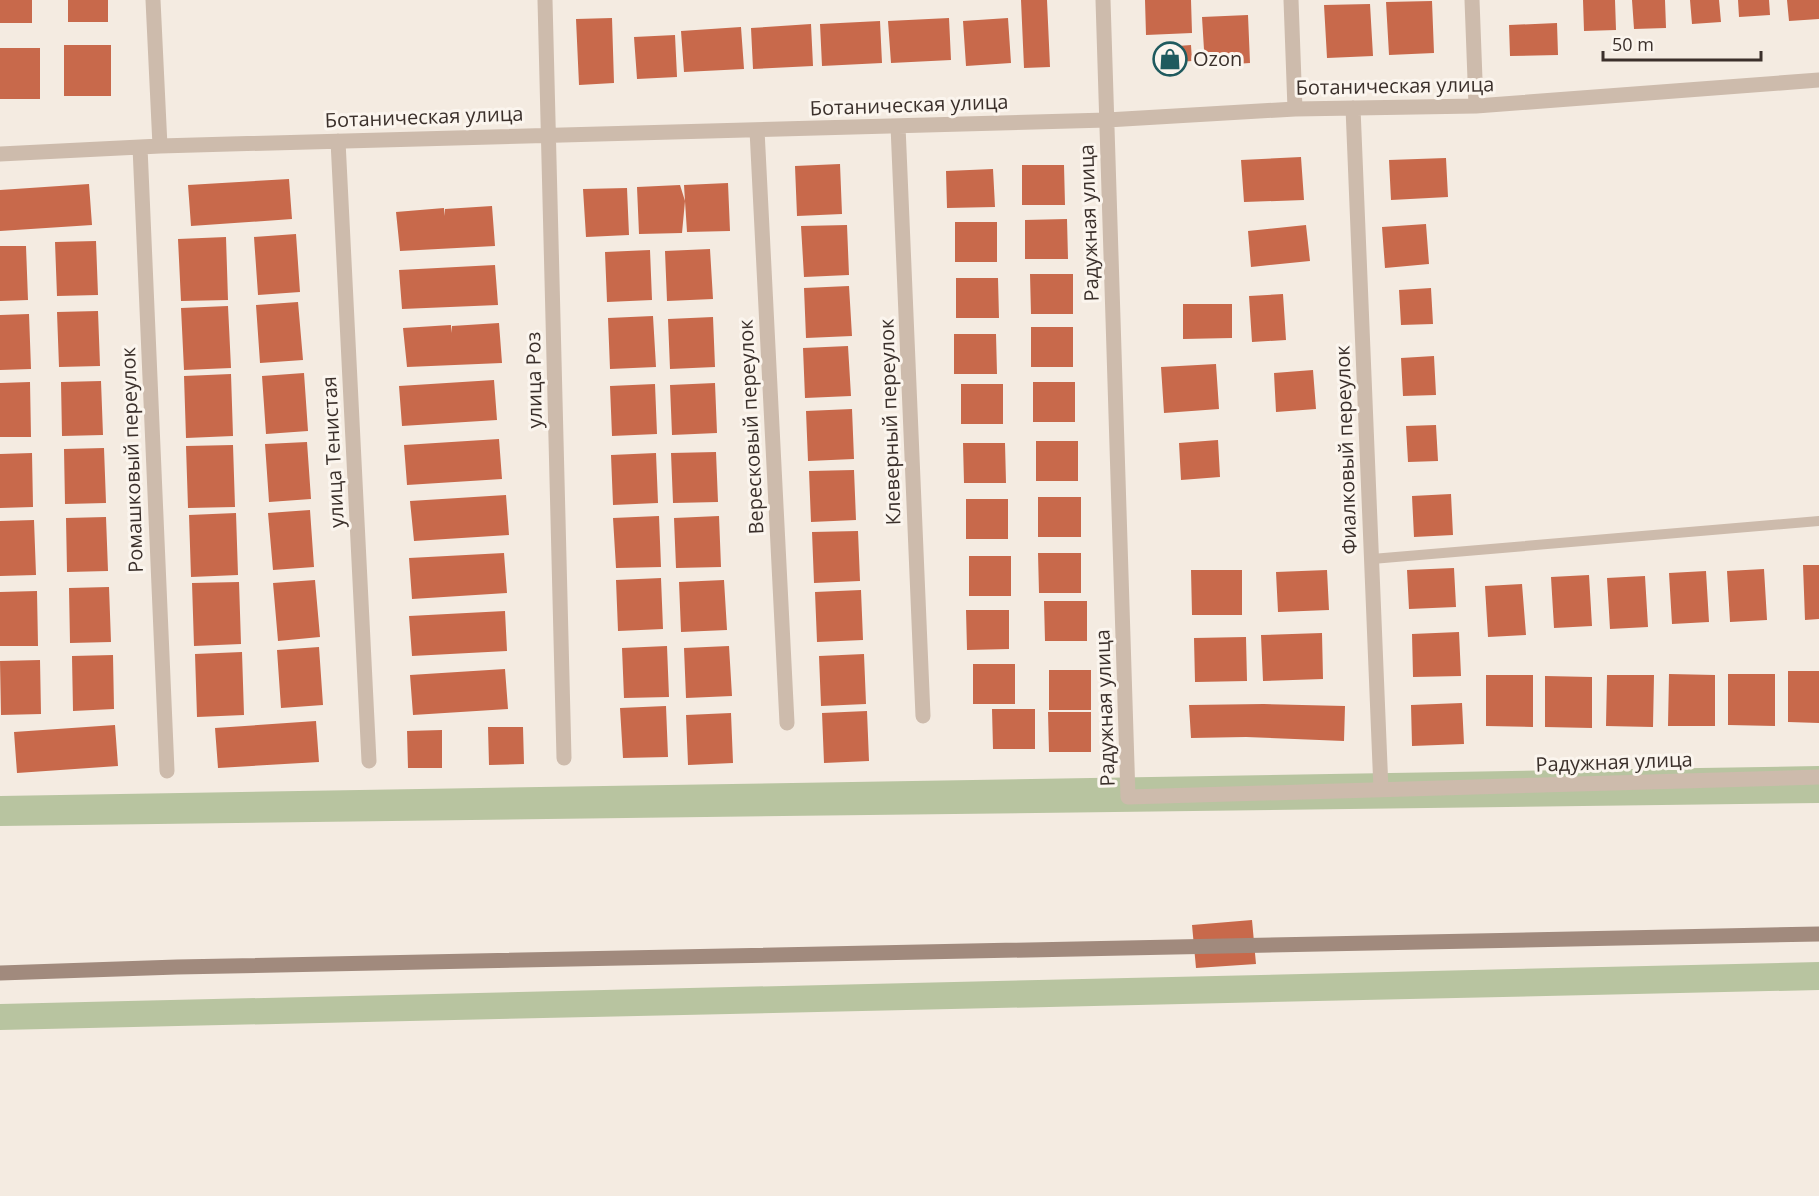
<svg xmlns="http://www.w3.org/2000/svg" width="1819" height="1196" viewBox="0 0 1819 1196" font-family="'Open Sans',sans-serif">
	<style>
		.green { fill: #b8c4a0 }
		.building { fill: #c8694b }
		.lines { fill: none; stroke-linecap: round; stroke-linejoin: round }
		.lane { stroke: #cdbbac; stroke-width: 10 }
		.street { stroke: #cdbbac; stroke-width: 15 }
		.secondary { stroke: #a18a7d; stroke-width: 15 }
		.labels { text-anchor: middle; stroke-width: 6; stroke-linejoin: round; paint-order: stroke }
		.poi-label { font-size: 20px; fill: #3b302b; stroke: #fbf5ee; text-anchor: start }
		.street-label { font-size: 20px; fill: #3b302b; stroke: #fbf5ee }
	</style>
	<rect width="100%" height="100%" fill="#f4ebe1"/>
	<path class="green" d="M1819,766V803L0,826V796Z
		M1819,962V990L0,1030V1004Z"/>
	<path class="building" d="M0,0H32V23H0Z
		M68,0H108V22H68Z
		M1021,0H1047L1050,67L1024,68Z
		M1145,0H1191L1192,33L1146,35Z
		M1583,0H1615L1616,30L1584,31Z
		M1632,0H1665L1666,28L1634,29Z
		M1690,0H1719L1721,22L1692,24Z
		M1738,0H1769L1770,15L1739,17Z
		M1787,0H1819V19L1789,21Z
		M1432,1L1434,53L1389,55L1386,2Z
		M1370,4L1373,56L1327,58L1324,5Z
		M1248,15L1250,63L1205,66L1202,17Z
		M612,18L614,83L579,85L576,19Z
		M949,18L951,60L891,63L888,21Z
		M1008,18L1011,63L966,66L963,21Z
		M880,21L882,63L822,66L820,24Z
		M1557,23L1558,55L1510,56L1509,25Z
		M811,24L813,66L753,69L751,28Z
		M741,27L744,69L684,72L681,31Z
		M675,35L677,77L637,79L634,37Z
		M64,45H111V96H64Z
		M1191,45L1192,61L1166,63L1165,47Z
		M0,48H40V99H0Z
		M1301,157L1304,200L1244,202L1241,160Z
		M1446,158L1448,197L1391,200L1389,160Z
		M840,164L842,214L797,216L795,166Z
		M1022,165H1064L1065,205H1022Z
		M993,169L995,207L947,208L946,171Z
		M289,179L292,219L191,226L188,185Z
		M728,183L730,231L687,232L685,201L682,233L639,234L637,187L680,185L685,201L684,185Z
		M89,184L92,225L0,231V190Z
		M627,188L629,235L586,237L583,189Z
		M492,206L495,246L400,251L396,212L444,208V216L445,209Z
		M1067,219L1068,259H1025V220Z
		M955,222H997V262H955Z
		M1426,224L1429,264L1385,268L1382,227Z
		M847,225L849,275L804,277L801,226Z
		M1306,225L1310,261L1251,267L1248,231Z
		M296,234L300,292L258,295L254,237Z
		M226,237L228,300L181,301L178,239Z
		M96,241L98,295L57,296L55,242Z
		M0,246H26L28,300L0,301Z
		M710,249L713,299L667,301L665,251Z
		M650,250L652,300L607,302L605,252Z
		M495,265L498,305L402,309L399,270Z
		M1030,274H1073V314H1031Z
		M956,278H998L999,318H956Z
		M849,286L852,336L806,338L804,288Z
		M1431,288L1433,324L1401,325L1399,290Z
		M1283,294L1286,340L1252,342L1249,296Z
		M298,302L303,360L260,363L256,305Z
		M1183,304H1232V338L1183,339Z
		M228,306L231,368L184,370L181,308Z
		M98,311L100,366L59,367L57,312Z
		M29,314L31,369L0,370V315Z
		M653,316L656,367L610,369L608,318Z
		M713,317L715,367L670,369L668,319Z
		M499,323L502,363L407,367L403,328L451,325V333L452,326Z
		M1031,327H1073V367H1031Z
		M954,334H996L997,374H954Z
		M848,346L851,396L805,398L803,348Z
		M1434,356L1436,395L1403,396L1401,358Z
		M1216,364L1219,409L1164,413L1161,367Z
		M1313,370L1316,409L1276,412L1274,373Z
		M304,373L308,431L266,434L262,376Z
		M231,374L233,436L186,438L184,376Z
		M494,380L497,420L402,426L399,386Z
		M101,381L103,435L62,436L61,382Z
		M30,382L31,437H0V383Z
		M1033,382H1075V422H1033Z
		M715,383L717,433L672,435L670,385Z
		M655,384L657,434L612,436L610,386Z
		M961,384H1003V424H961Z
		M852,409L854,459L808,461L806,411Z
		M1436,425L1438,461L1408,462L1406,426Z
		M499,439L502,479L407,485L404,445Z
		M1218,440L1220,477L1181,480L1179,443Z
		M1036,441H1078V481H1036Z
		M307,442L311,499L269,502L265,444Z
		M963,443H1005L1006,483H964Z
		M233,445L235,507L188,508L186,446Z
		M104,448L106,503L65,504L64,449Z
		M716,452L718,502L673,503L671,453Z
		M32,453L33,507L0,508V454Z
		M656,453L658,503L613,505L611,455Z
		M854,470L856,520L811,522L809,471Z
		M1451,494L1453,535L1414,537L1412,496Z
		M506,495L509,535L414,541L410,501Z
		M1038,497H1081V537H1038Z
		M966,499H1008V539H966Z
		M310,510L314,567L273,570L268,513Z
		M236,513L238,575L191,577L189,515Z
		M659,516L661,567L616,568L613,518Z
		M719,516L721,567L676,568L674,518Z
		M106,517L108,571L67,572L66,518Z
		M34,520L36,575L0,576V521Z
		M858,531L860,581L814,583L812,532Z
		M504,553L507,593L412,599L409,558Z
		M1038,553H1081V593H1039Z
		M969,556H1011V596H969Z
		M1803,565H1819V619L1805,620Z
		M1454,568L1456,607L1409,609L1407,570Z
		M1764,569L1767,620L1730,622L1727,571Z
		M1191,570H1242V615H1192Z
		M1327,570L1329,610L1278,612L1276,572Z
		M1706,571L1709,622L1672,624L1669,573Z
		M1589,575L1592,626L1554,628L1551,577Z
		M1645,576L1648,627L1610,629L1607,578Z
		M661,578L663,629L618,631L616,580Z
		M315,580L320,637L278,641L273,583Z
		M724,580L727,630L681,632L679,582Z
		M239,582L241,644L194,646L192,583Z
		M1522,584L1526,635L1488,637L1485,586Z
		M109,587L111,642L70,643L69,588Z
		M861,590L863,640L817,642L815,592Z
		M37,591L38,646H0V592Z
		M1044,601H1087V641H1045Z
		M966,610H1009V649L967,650Z
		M505,611L507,651L412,656L409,616Z
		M1459,632L1461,676L1413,677L1412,634Z
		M1322,633L1323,679L1263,681L1261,635Z
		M1246,637L1247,681L1195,682L1194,638Z
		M667,646L669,697L624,698L622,648Z
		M729,646L732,696L686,698L684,648Z
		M319,647L323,705L281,708L277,650Z
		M242,652L244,715L197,717L195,654Z
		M864,654L866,704L821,706L819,656Z
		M113,655L114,709L73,711L72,656Z
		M40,660L41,714L1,715L0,661Z
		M973,664H1015V704H973Z
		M505,669L508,709L413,715L410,675Z
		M1049,670H1091V710H1049Z
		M1788,671H1819V723L1788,722Z
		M1669,674L1715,675V726H1668Z
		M1728,674H1775V726L1728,725Z
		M1486,675H1533V727L1486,726Z
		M1607,675H1654L1653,727L1606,726Z
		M1545,676L1592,677V728L1545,727Z
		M1462,703L1464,744L1412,746L1411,705Z
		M1264,704L1345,706L1344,741L1246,737L1191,738L1189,705Z
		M666,706L668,757L623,758L620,708Z
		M992,709H1035V749H993Z
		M867,711L869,761L824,763L822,713Z
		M1048,712H1091V752H1049Z
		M731,713L733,763L688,765L686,715Z
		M316,721L319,762L218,768L215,728Z
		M115,725L118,766L17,773L14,732Z
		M488,727H523L524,764L489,765Z
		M442,730V768H408L407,731Z
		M1252,920L1256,964L1196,968L1192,925Z"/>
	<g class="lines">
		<path class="lane" d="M1372,559L1819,521"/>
		<path class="street" d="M153,0L160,146
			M545,0L564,758
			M1103,0L1128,797L1819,777
			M1291,0L1295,109
			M1472,0L1476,106
			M1353,108L1381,790
			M898,126L923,716
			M757,130L787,723
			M338,141L369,761
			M140,147L167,771
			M0,154L160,146L1107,120L1295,109L1476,106L1819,80"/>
		<path class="secondary" d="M0,973L177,967L1819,934"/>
	</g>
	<defs>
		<symbol id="shop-ring" viewBox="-11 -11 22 22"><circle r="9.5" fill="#fbf5ee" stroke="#1f5a5e" stroke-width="1.5"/><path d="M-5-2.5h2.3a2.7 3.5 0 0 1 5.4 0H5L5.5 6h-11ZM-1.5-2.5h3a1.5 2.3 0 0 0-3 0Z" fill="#1f5a5e"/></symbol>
	</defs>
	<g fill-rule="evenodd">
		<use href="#shop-ring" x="1151" y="40" width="38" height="38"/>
	</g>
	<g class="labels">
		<g class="poi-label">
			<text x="1193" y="66">Ozon</text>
		</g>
		<g class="street-label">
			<text transform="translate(1395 86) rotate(-1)" y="7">Ботаническая улица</text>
			<text transform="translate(909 105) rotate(-2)" y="7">Ботаническая улица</text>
			<text transform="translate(424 117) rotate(-2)" y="7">Ботаническая улица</text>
			<text transform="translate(1089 223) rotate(-92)" y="7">Радужная улица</text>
			<text transform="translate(534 380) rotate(-91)" y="7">улица Роз</text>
			<text transform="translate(890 422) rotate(-92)" y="7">Клеверный переулок</text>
			<text transform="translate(751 427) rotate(-93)" y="7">Вересковый переулок</text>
			<text transform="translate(1346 450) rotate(-92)" y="7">Фиалковый переулок</text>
			<text transform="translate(333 452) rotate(-93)" y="7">улица Тенистая</text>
			<text transform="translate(132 460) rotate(-92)" y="7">Ромашковый переулок</text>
			<text transform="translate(1105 708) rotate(-92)" y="7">Радужная улица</text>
			<text transform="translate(1614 762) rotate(-2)" y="7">Радужная улица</text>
		</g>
	</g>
	<path d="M1603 51v9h158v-9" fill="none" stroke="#3b302b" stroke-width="3"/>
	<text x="1612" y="51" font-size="18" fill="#3b302b" stroke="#fbf5ee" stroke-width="4.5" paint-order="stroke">50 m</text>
</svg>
